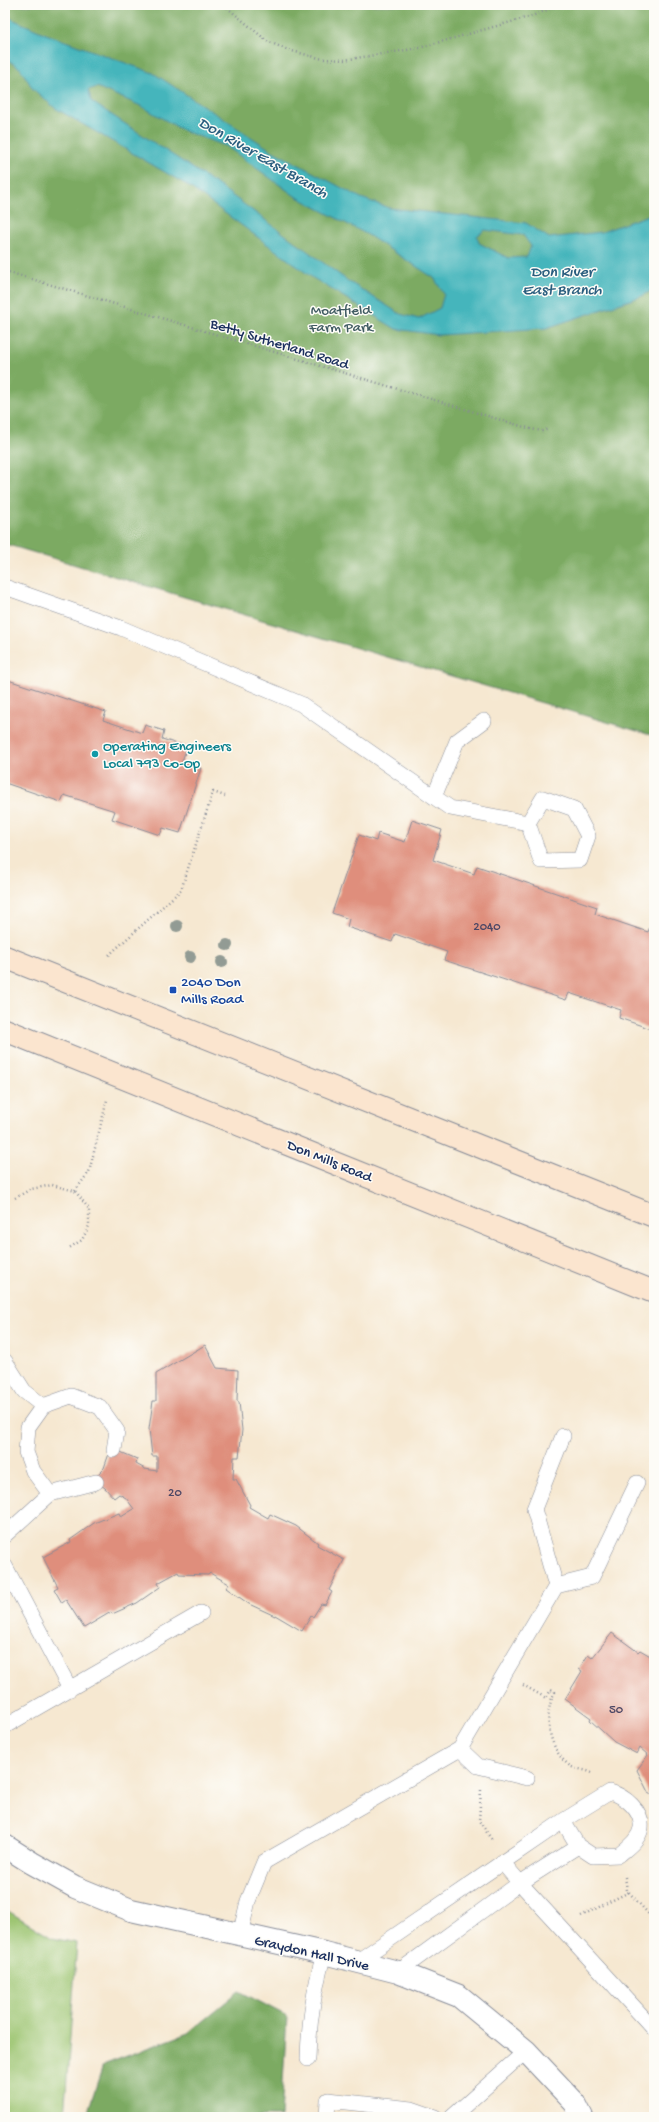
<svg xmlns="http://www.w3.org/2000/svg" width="659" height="2122" viewBox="0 0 659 2122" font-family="'Gochi Hand',sans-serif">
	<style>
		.green { fill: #9bc470; stroke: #5b7a67 }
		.forest { fill: #7caa62; stroke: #4c6c60 }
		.water { fill: #45b5bc; stroke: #30728d; fill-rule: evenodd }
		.building { fill: #df8e7b }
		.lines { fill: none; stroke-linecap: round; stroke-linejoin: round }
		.service-casing { stroke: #888c98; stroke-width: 16 }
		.minor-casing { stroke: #888c98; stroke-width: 24 }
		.secondary-casing { stroke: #888c98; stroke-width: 24 }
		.path { stroke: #888c98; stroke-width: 2.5; stroke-dasharray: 1 3; stroke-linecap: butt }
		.service { stroke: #fff; stroke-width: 15 }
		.minor { stroke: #fff; stroke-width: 22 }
		.secondary { stroke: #fbe5cf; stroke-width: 22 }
		.tree { fill: #929b94 }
		.culture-dot { fill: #0f9aa8; stroke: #fdfcf7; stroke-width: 1.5 }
		.transit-dot { fill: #1a4fb4; stroke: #fdfcf7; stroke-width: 1.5 }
		.labels { text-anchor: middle; stroke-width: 3; stroke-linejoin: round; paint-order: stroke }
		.number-label { font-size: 13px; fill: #4c4765 }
		.park-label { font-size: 15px; fill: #415c63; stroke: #fdfcf7 }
		.street-label { font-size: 15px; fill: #1b2f5e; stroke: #fdfcf7 }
		.culture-label { font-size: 15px; fill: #0d838f; stroke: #fdfcf7; text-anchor: start }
		.transit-label { font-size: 15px; fill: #164399; stroke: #fdfcf7; text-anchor: start }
		.water-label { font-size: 16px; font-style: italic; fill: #2a5e7f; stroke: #fdfcf7 }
	</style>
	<rect width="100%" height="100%" fill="#fdfcf7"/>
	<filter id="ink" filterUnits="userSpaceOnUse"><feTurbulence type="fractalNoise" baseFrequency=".025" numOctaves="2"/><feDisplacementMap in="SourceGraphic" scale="8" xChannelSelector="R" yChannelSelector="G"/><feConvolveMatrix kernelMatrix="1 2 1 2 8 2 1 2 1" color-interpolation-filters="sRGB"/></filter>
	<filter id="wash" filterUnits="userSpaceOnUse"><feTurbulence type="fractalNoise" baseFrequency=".012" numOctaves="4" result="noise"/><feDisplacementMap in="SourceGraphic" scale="16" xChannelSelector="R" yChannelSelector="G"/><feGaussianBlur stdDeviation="0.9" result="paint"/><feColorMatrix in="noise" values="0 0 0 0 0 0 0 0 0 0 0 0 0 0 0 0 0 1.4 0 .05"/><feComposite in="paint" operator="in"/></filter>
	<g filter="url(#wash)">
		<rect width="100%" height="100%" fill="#f6e8d1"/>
		<path class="green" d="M5,1909L52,1938L77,1943L64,2117H5Z"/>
		<path class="forest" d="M5,5H654V736L5,544Z
			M239,1991L287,2016L281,2117H86L103,2065L188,2033Z"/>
		<path class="water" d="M5,16L46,34L153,73L271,150L361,198L389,208L526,223L549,238L602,232L654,213V289L642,296L546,328L439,335L396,329L313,278L187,185L55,108L33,89L20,68L5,58ZM97,87L141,106L184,131L226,146L295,196L368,235L434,278L444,294L440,308L419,319L400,314L348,281L215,183L92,102L88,90ZM485,230L523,235L531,246L527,257L508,258L479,243L477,236Z"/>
		<g id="blocks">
			<path class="building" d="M5,679L106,712L103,720L142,733L145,725L164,731L162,739L187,747L182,761L201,768L180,833L163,828L160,835L112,819L115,811L64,795L61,802L5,783Z
				M412,820L442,830L433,860L474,874L477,866L597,907L595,914L648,932L651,924L654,925V1030L619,1018L621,1010L569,993L566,1000L444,960L447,952L395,934L392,942L347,927L349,919L332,913L359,835L376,841L378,833L405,842Z
				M205,1345L217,1368L238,1370L237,1401L239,1402L242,1430L239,1457H234L233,1479H236L250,1505L249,1507L268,1518L270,1514L296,1526L318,1543L317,1545L344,1560L329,1590L332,1592L325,1605L321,1604L313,1617L311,1616L302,1631L275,1615V1616L249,1604L226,1588L229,1584L210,1573L208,1575L179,1574L178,1572L158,1583L160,1587L137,1603L112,1614L111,1612L84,1628L66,1600L62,1603L54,1589L58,1587L43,1557L71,1542L70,1540L94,1523L119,1513L121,1517L134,1509L126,1498L119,1494L114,1498L105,1488L93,1479L104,1468L111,1448L137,1459L136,1464L145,1469L157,1471V1456H152L149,1429L153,1401H156V1374Z
				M612,1633L638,1652L640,1650L654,1658V1794H649L637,1770L648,1755L640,1748L637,1754L614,1742L590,1720L591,1718L565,1699L582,1671L579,1669L588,1655L592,1658Z"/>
		</g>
	</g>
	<g filter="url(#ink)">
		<use href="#blocks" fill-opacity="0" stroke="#888c98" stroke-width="1"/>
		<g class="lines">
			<defs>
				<path id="service" d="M5,587L121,628L301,704L450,808L528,823
					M434,797L457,741L484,721
					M543,798L574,809L588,836L580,860L541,861L528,823Z
					M5,1361L24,1391L43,1406
					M50,1494L33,1471L26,1452L28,1427L43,1406L71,1396L100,1407L117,1431L114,1450
					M5,1535L50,1494L96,1482
					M5,1566L70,1689
					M556,1586L534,1509L563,1436
					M5,1726L201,1613
					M460,1749L478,1766L527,1778
					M563,1821L578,1846
					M240,1935L248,1901L264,1862L460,1749L556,1586L592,1577L637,1483
					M358,1961L563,1821L610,1792C625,1796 643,1811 641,1828C639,1840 627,1848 619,1855L593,1856L578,1846L520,1883L502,1862
					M398,1972L520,1883L654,2029
					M308,2059C309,2020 314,1991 324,1953
					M327,2117L328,2100L412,2109L435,2117
					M452,2117L526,2051"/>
				<path id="minor" d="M5,1846L32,1863L75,1887L131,1910L324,1953L398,1972L459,1996L526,2051L575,2103L582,2117"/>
				<path id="secondary" d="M5,957L654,1216
					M5,1030L654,1292"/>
			</defs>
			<use href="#service" class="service-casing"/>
			<use href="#minor" class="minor-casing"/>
			<use href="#secondary" class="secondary-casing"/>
			<path class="path" d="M224,5L267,41L288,50L323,59L344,60L419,48L532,16L559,5
				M5,271L531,429L542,431L549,429
				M109,955L181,890L213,792L225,796
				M75,1191L89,1172L107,1100
				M15,1198L31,1189L52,1185L75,1191L89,1209V1226L82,1240L69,1248
				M523,1685L546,1698L551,1690L555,1692C542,1714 549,1751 570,1766C577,1770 587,1769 594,1774
				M481,1790L479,1821L493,1841
				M625,1877L627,1890L654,1920
				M581,1916L629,1892"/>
			<use href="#service" class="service"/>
			<use href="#minor" class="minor"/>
			<use href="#secondary" class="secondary"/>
		</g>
		<g class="tree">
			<circle cx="177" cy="926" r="6"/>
			<circle cx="227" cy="945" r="6"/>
			<circle cx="190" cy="957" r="6"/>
			<circle cx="222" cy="962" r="6"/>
		</g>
	</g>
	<circle class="culture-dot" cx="95" cy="754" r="4"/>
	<rect class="transit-dot" x="169" y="986" width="8" height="8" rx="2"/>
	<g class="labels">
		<g class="number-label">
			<text x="487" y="930">2040</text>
			<text x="175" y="1496">20</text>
			<text x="616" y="1713">50</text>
		</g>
		<g class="park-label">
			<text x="341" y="314">Moatfield<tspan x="341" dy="17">Farm Park</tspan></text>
		</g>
		<g class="street-label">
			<text transform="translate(280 343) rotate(17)" y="5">Betty Sutherland Road</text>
			<text transform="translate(330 1160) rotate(22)" y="5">Don Mills Road</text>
			<text transform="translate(312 1952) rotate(13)" y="5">Graydon Hall Drive</text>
		</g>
		<g class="culture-label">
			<text x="103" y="750">Operating Engineers<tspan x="103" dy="17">Local 793 Co-Op</tspan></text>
		</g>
		<g class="transit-label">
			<text x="181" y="986">2040 Don<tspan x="181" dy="17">Mills Road</tspan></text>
		</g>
		<g class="water-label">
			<text transform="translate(264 156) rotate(30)" y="6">Don River East Branch</text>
			<text x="562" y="276">Don River<tspan x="562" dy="18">East Branch</tspan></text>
		</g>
	</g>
	<rect width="659" height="2122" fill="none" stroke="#fdfcf7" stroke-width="20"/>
</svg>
